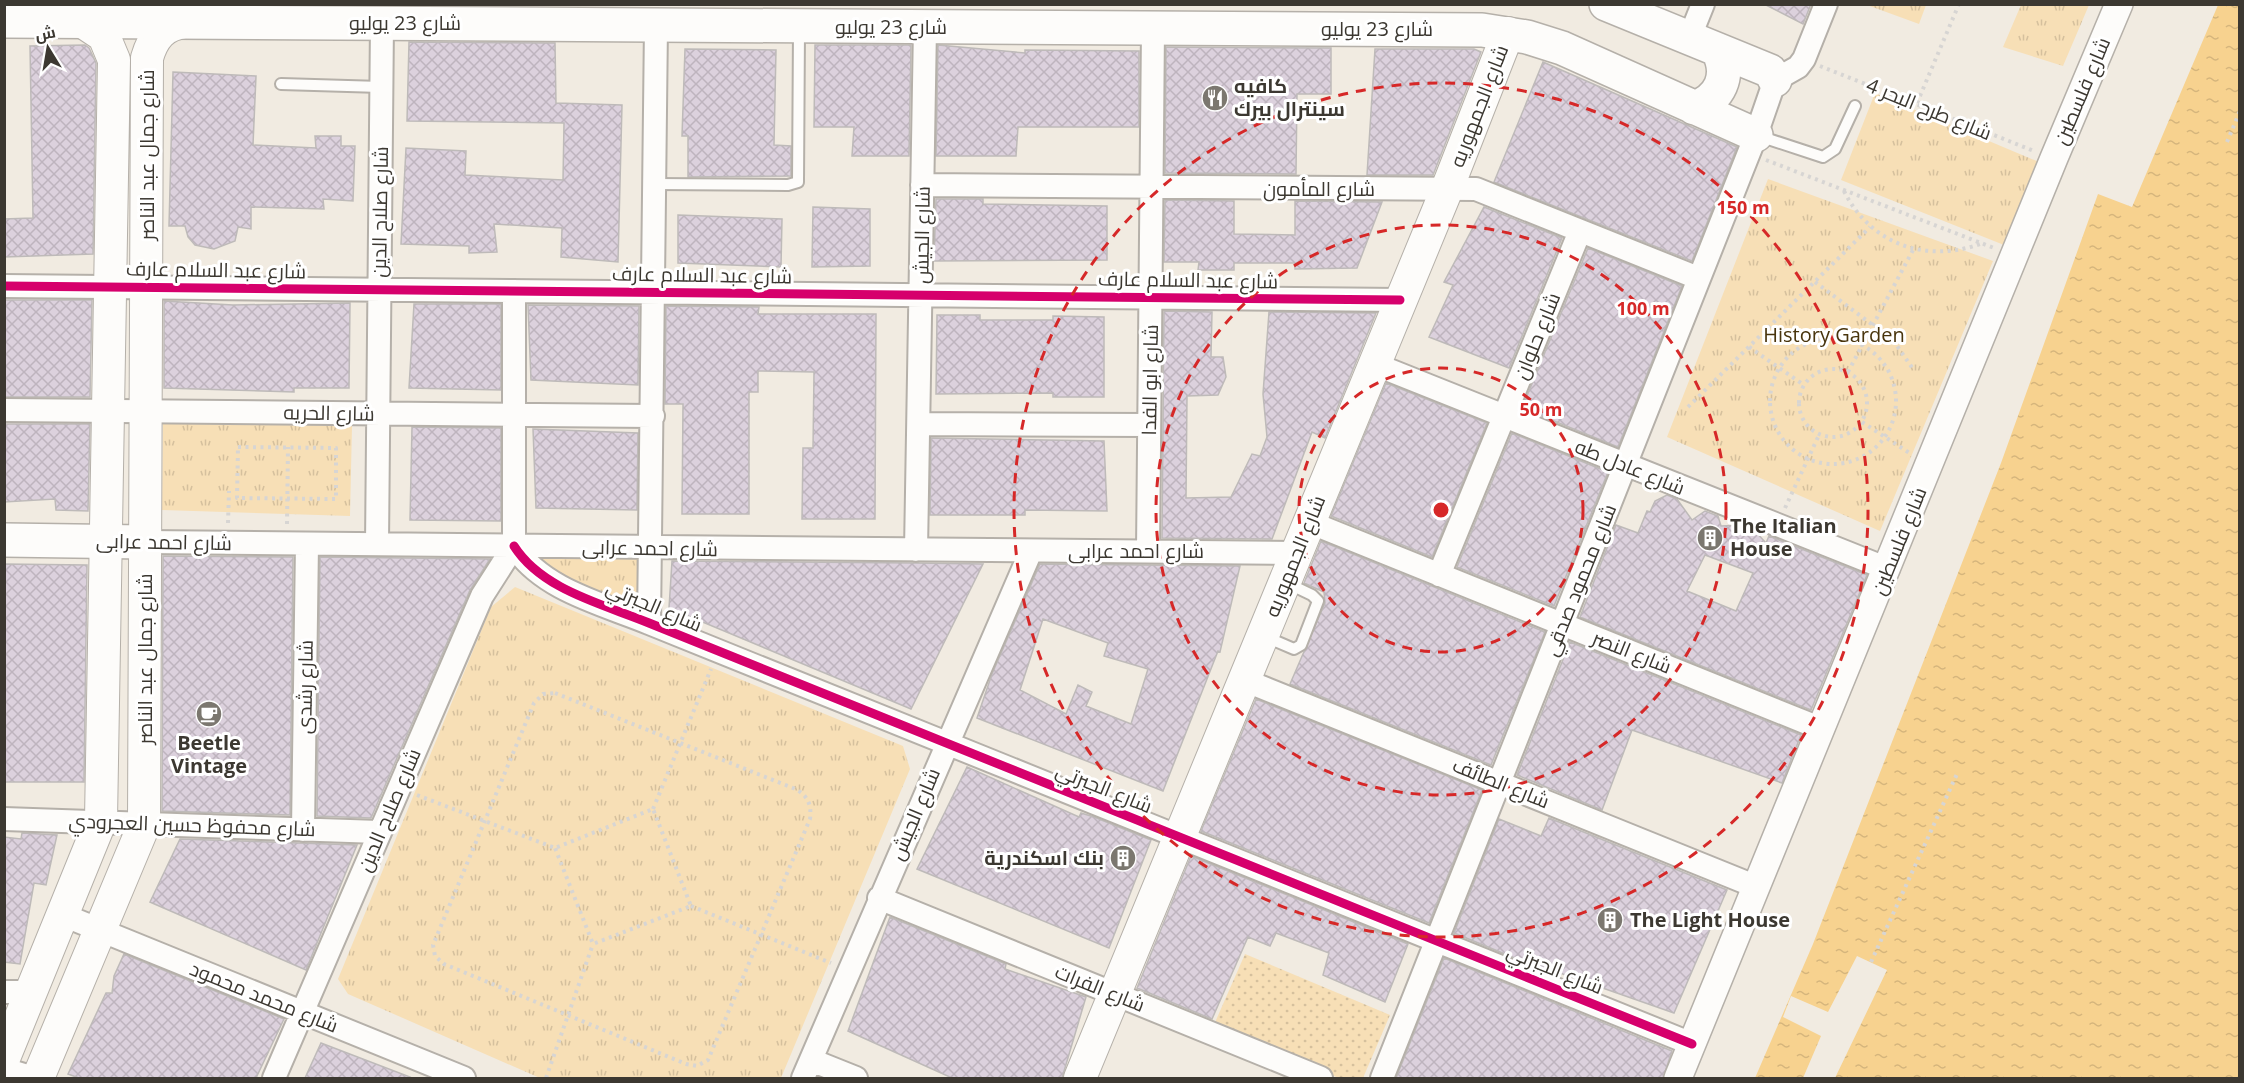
<svg xmlns="http://www.w3.org/2000/svg" width="2244" height="1083" viewBox="0 0 2244 1083" font-family="'Open Sans',Cairo,sans-serif">
	<style>
		.grass { fill: url(#grass-dots) }
		.park { fill: url(#park-tufts) }
		.water { fill: url(#water-ripples) }
		.pier { fill: #f1ebe1 }
		.building { fill: url(#building-cross-hatch); stroke: #bebab9; stroke-width: 1.5; fill-rule: evenodd }
		.lines { fill: none; stroke-linecap: round; stroke-linejoin: round }
		.service-casing { stroke: #b5b0a9; stroke-width: 14 }
		.minor-casing { stroke: #b5b0a9; stroke-width: 26 }
		.tertiary-casing { stroke: #b5b0a9; stroke-width: 30 }
		.secondary-casing { stroke: #b5b0a9; stroke-width: 34 }
		.primary-casing { stroke: #b5b0a9; stroke-width: 36 }
		.path { stroke: #d7d5d3; stroke-width: 4; stroke-dasharray: 3 4.5; stroke-linecap: butt }
		.service { stroke: #fdfcfa; stroke-width: 10 }
		.minor { stroke: #fdfcfa; stroke-width: 22 }
		.tertiary { stroke: #fdfcfa; stroke-width: 27 }
		.secondary { stroke: #fdfcfa; stroke-width: 32 }
		.primary { stroke: #fdfcfa; stroke-width: 33 }
		.cycleway-casing { stroke: #fff; stroke-width: 13 }
		.cycleway { stroke: #d6006c; stroke-width: 9 }
		.ring { fill: none; stroke: #d62828; stroke-width: 3; stroke-dasharray: 10 8 }
		.labels { text-anchor: middle; stroke-width: 6; stroke-linejoin: round; paint-order: stroke }
		.street-label { font-size: 20px; fill: #3c3831; stroke: #fff }
		.poi-label { font-size: 20px; font-weight: bold; fill: #3c3831; stroke: #fff; text-anchor: start }
		.park-label { font-size: 20px; fill: #48340c; stroke: #fff }
		.centre { fill: #d62828; stroke: #fff; stroke-width: 3 }
		.ring-label { font-size: 18px; text-anchor: middle; font-weight: bold; fill: #d62828; stroke: #fff; stroke-width: 6; stroke-linejoin: round; paint-order: stroke }
	</style>
	<defs>
		<pattern id="grass-dots" width="8" height="8" patternUnits="userSpaceOnUse" patternTransform="scale(1.5)"><rect width="8" height="8" fill="#f7dfb6"/><path d="M2 2h.1M6 6h.1" fill="none" stroke="#d5c09d" stroke-width="1.8" stroke-linecap="round"/></pattern>
		<pattern id="park-tufts" width="24" height="20" patternUnits="userSpaceOnUse" patternTransform="scale(1.5)"><rect width="24" height="20" fill="#f7dfb6"/><path d="M3 7l-1-3M5 7V3M7 7l1-3M15 17l-1-3M17 17v-4M19 17l1-3" fill="none" stroke="#d5c09d"/></pattern>
		<pattern id="water-ripples" width="26" height="14" patternUnits="userSpaceOnUse" patternTransform="scale(1.5)"><rect width="26" height="14" fill="#f7d28f"/><path d="M2 4q2-2 4 0t4 0M15 11q2-2 4 0t4 0" fill="none" stroke="#d5b57c"/></pattern>
		<pattern id="building-cross-hatch" width="8" height="8" patternUnits="userSpaceOnUse" patternTransform="scale(1.5)"><rect width="8" height="8" fill="#dcd1dd"/><path d="M0 0l8 8M0 8l8-8" fill="none" stroke="#beb4be"/></pattern>
	</defs>
	<rect width="100%" height="100%" fill="#f1ebe1"/>
	<path class="grass" d="M1245,954L1390,1015L1363,1078H1339L1213,1027Z"/>
	<path class="park" d="M1867,5H1926L1919,24Z
		M2021,5H2089L2063,66L2003,47Z
		M1875,93L2039,162L2004,245L1841,180Z
		M1768,179L1993,261L1880,531L1667,437Z
		M163,419L352,426L350,516L162,510Z
		M534,551L646,554L644,617L535,568Z
		M515,587L903,746L910,769L781,1078H540L348,994L338,979L491,607Z"/>
	<path class="water" d="M2218,5H2239V1078H1755L1813,944L2001,463L2098,194L2132,207Z"/>
	<path class="pier" d="M1857,956L1887,970L1835,1078H1803L1821,1036L1783,1017L1791,996L1828,1012Z"/>
	<path class="building" d="M1764,4H1811L1803,24Z
		M409,42L555,43L556,103L622,105L618,262L561,257L562,228L494,224L497,252L469,253V246L401,244L406,148L466,151L465,175L563,180L564,123L407,121Z
		M85,45L89,48L96,63L93,254L4,257V219L33,218L30,46Z
		M815,45H911L909,156H852L854,127H814Z
		M938,45L1025,53V50L1139,51V127H1018L1016,156H936Z
		M1166,47L1331,48V94H1297L1296,174L1165,173Z
		M685,49L776,50L774,145L791,146V176L688,177V136H682Z
		M1375,49H1474L1481,52L1433,175H1367Z
		M1543,62L1737,147L1692,261L1494,182Z
		M173,72L256,76L253,145L316,148L315,136H341V146H355L353,201L323,199L324,209L251,207V229L238,227L235,241L214,249L195,245L188,237L185,226H169Z
		M936,199H983V204L1107,206V260L934,261Z
		M1165,200L1234,201V234L1295,235V201L1382,202L1357,268L1295,269V263H1234V270H1198L1199,262H1164Z
		M813,207L870,209V266L812,267Z
		M1484,207L1562,238L1509,368L1429,337L1453,285L1444,282Z
		M678,215L782,219L781,267L678,263Z
		M1588,248L1682,286L1618,447L1522,408Z
		M4,300H92L90,397H4Z
		M164,301L233,305L350,303L349,388H294V392L164,388Z
		M414,304H501V390L409,388Z
		M528,305L639,306L638,385L531,380Z
		M666,306L759,307L758,314H876L875,519H802L803,448H813L814,372L758,371V392H749V514H682L683,404H665Z
		M1164,311L1212,312L1211,357H1223L1226,377L1218,395L1187,396L1186,498L1231,497L1252,454L1260,456L1267,437L1263,394L1269,312L1376,313L1325,438L1312,432L1272,539L1162,538Z
		M937,315H980V320H1053V316L1104,317V397H1053V393L936,394Z
		M1386,383L1487,423L1432,557L1331,516Z
		M4,424H90L88,511L56,510L55,499L4,502Z
		M412,427L501,428V521L410,520Z
		M533,429L638,433L637,510L536,508Z
		M1512,433L1608,472L1554,606L1457,567Z
		M931,438L1104,441L1107,511L1025,510V515H930Z
		M1667,495L1677,499L1692,520L1705,511L1718,516L1721,526L1741,525L1754,530L1766,543L1769,536L1867,575L1811,710L1580,617L1616,525L1638,533L1647,511L1650,512L1655,501ZM1705,555L1753,573L1736,611L1687,591Z
		M1321,541L1545,632L1491,765L1290,684L1325,603L1324,592L1304,583Z
		M163,556L293,557L290,815L162,811Z
		M320,557L490,559L470,590L371,818L317,816Z
		M672,561L916,563L983,564L911,709L669,608Z
		M4,564L87,565L84,782H4Z
		M1040,564L1240,566L1220,652L1218,651L1163,791L977,718L992,674ZM1043,619L1108,643L1104,656L1148,669L1131,724L1086,706L1092,692L1078,685L1066,714L1020,690Z
		M1570,642L1801,735L1782,783L1632,730L1602,810L1517,775Z
		M1256,699L1482,790L1429,923L1201,831Z
		M967,767L1079,817L1081,813L1094,817L1151,840L1109,948L917,869Z
		M1549,818L1727,890L1674,1013L1557,972L1556,975L1454,933L1499,819L1541,836Z
		M22,833L57,835L46,885L34,883L20,964L4,962V837L21,839Z
		M180,839L357,845L306,970L150,902Z
		M1191,856L1408,944L1385,1002L1323,975L1329,953L1276,933L1270,946L1248,937L1212,1019L1137,988Z
		M890,917L1006,964L1005,969L1086,997L1062,1078H952L848,1031Z
		M124,954L284,1019L256,1078H79L68,1074L106,993H112L114,976Z
		M1444,958L1672,1051L1663,1078H1396Z
		M321,1043L410,1077L409,1078H305Z"/>
	<g class="lines">
		<defs>
			<path id="service" d="M281,84L381,87
				M1759,136L1823,157L1835,149L1855,106
				M655,184L788,185L798,182L799,30
				M1266,637L1294,649L1301,645L1318,601L1312,595L1287,583"/>
			<path id="minor" d="M1689,39L1703,4
				M922,185L1476,189L1698,278
				M4,286L1400,300
				M514,291V546
				M1374,364L1888,569
				M4,410L653,416
				M919,424L1149,425
				M1309,522L1822,729
				M145,542L1296,553
				M377,544L382,23
				M514,546C542,590 603,604 649,623L1692,1044
				M916,550L925,27
				M1148,551L1153,29
				M1439,575L1580,231
				M649,623L656,25
				M1244,680L1757,887
				M4,819L379,832
				M303,830L307,544
				M879,898L1321,1078
				M63,915L464,1078
				M4,992H32
				M811,1060L856,1078
				M4,1069L34,1078
				M274,1078L482,596L514,546
				M803,1078L1031,551
				M1382,1078L1756,135L1775,80L1798,67L1804,59L1826,4"/>
			<path id="tertiary" d="M1678,1078L2054,158L2119,4"/>
			<path id="secondary" d="M4,1058L101,820L114,60L104,36L83,22
				M38,1078L144,825L147,58C153,37 163,25 185,22
				M1080,1078L1447,189L1508,33"/>
			<path id="primary" d="M1606,4L1770,71L1775,80
				M4,21L1482,30L1527,37L1562,48L1756,135
				M1694,108C1720,99 1731,76 1718,51
				M4,540L145,542"/>
		</defs>
		<use href="#service" class="service-casing"/>
		<use href="#minor" class="minor-casing"/>
		<use href="#tertiary" class="tertiary-casing"/>
		<use href="#secondary" class="secondary-casing"/>
		<use href="#primary" class="primary-casing"/>
		<path class="path" d="M1820,66L2034,151
			M1917,103L1959,4
			M2227,142L2240,111
			M1766,160L1994,248
			M1844,191C1871,245 1927,264 1983,243
			M1815,282L1893,340L1913,369
			M1770 401a63 63 0 1 1 126 0a63 63 0 1 1-126 0Z
			M1749,347L1804,385
			M1799 403a34 34 0 1 1 68 0a34 34 0 1 1-68 0Z
			M1848,372L1913,250
			M1688,407L1870,227
			M1862,422L1911,454
			M238,447L336,448V499L237,498Z
			M1785,508L1819,435
			M228,523L229,491
			M287,524L288,447
			M555,693L793,788C807,794 812,804 810,819L708,1060L697,1066L686,1064L444,964L435,956L433,945L534,703L543,694Z
			M417,795L555,848L653,809L691,906L593,944L555,848
			M653,809L711,669
			M691,906L831,963
			M1871,962L1957,774
			M546,1078L593,944"/>
		<use href="#service" class="service"/>
		<use href="#minor" class="minor"/>
		<use href="#tertiary" class="tertiary"/>
		<use href="#secondary" class="secondary"/>
		<use href="#primary" class="primary"/>
		<defs>
			<path id="cycleway" d="M4,286L1400,300
				M514,546C542,590 603,604 649,623L1692,1044"/>
		</defs>
		<use href="#cycleway" class="cycleway-casing"/>
		<use href="#cycleway" class="cycleway"/>
	</g>
	<g class="ring">
		<circle cx="1441" cy="510" r="142"/>
		<circle cx="1441" cy="510" r="285"/>
		<circle cx="1441" cy="510" r="427"/>
	</g>
	<defs>
		<symbol id="restaurant-disc" viewBox="-11 -11 22 22"><circle r="9.5" fill="#7b776f" stroke="#fff"/><path d="M-5-6h1v4h1v-4h1v4h1v-4h1v5L-1.5 .5V6h-2V.5L-5-1ZM5-6V6H3V1.5H1.5Q1.5-4 5-6Z" fill="#fff"/></symbol>
		<symbol id="building-disc" viewBox="-11 -11 22 22"><circle r="9.5" fill="#7b776f" stroke="#fff"/><path d="M-4-6H4V6H1V3H-1V6H-4ZM-2.5-4.3h1.7v1.8h-1.7ZM.8-4.3h1.7v1.8H.8ZM-2.5-1h1.7V.8h-1.7ZM.8-1h1.7V.8H.8Z" fill="#fff"/></symbol>
		<symbol id="cafe-disc" viewBox="-11 -11 22 22"><circle r="9.5" fill="#7b776f" stroke="#fff"/><path d="M-5.5-4.5H6V0H3Q3 3.5 0 3.5H-2.5Q-5.5 3.5-5.5 0ZM3-3.2v2h1.7v-2ZM-6 4.5H4V6H-6Z" fill="#fff"/></symbol>
	</defs>
	<g fill-rule="evenodd">
		<use href="#restaurant-disc" x="1200" y="83" width="30" height="30"/>
		<use href="#building-disc" x="1695" y="523" width="30" height="30"/>
		<use href="#cafe-disc" x="194" y="699" width="30" height="30"/>
		<use href="#building-disc" x="1108" y="843" width="30" height="30"/>
		<use href="#building-disc" x="1595" y="905" width="30" height="30"/>
	</g>
	<g class="labels">
		<g class="street-label">
			<text x="405" y="30">شارع 23 يوليو</text>
			<text x="891" y="34">شارع 23 يوليو</text>
			<text x="1377" y="36">شارع 23 يوليو</text>
			<text transform="translate(2082 91) rotate(-67)" y="7">شارع فلسطين</text>
			<text transform="translate(1479 106) rotate(-69)" y="7">شارع الجمهوريه</text>
			<text transform="translate(1929 109) rotate(22)" y="7">شارع طرح البحر 4</text>
			<text transform="translate(147 155) rotate(-90)" y="7">شارع جمال عبد الناصر</text>
			<text x="1319" y="196">شارع المأمون</text>
			<text transform="translate(380 212) rotate(-89)" y="7">شارع صلاح الدين</text>
			<text transform="translate(922 235) rotate(-89)" y="7">شارع الجيش</text>
			<text transform="translate(216 270) rotate(1)" y="7">شارع عبد السلام عارف</text>
			<text transform="translate(702 275) rotate(1)" y="7">شارع عبد السلام عارف</text>
			<text transform="translate(1188 280) rotate(1)" y="7">شارع عبد السلام عارف</text>
			<text transform="translate(1537 336) rotate(-68)" y="7">شارع حلوان</text>
			<text transform="translate(1150 380) rotate(-89)" y="7">شارع ابو الفدا</text>
			<text transform="translate(329 413) rotate(1)" y="7">شارع الحريه</text>
			<text transform="translate(1630 467) rotate(22)" y="7">شارع عادل طه</text>
			<text transform="translate(1899 541) rotate(-68)" y="7">شارع فلسطين</text>
			<text transform="translate(164 542) rotate(1)" y="7">شارع احمد عرابى</text>
			<text transform="translate(650 548) rotate(1)" y="7">شارع احمد عرابى</text>
			<text x="1136" y="558">شارع احمد عرابى</text>
			<text transform="translate(1295 556) rotate(-68)" y="7">شارع الجمهوريه</text>
			<text transform="translate(1580 580) rotate(-68)" y="7">شارع محمود صدقي</text>
			<text transform="translate(654 606) rotate(23)" y="7">شارع الجبرتي</text>
			<text transform="translate(1632 652) rotate(22)" y="7">شارع النصر</text>
			<text transform="translate(145 659) rotate(-90)" y="7">شارع جمال عبد الناصر</text>
			<text transform="translate(305 687) rotate(-89)" y="7">شارع رشدى</text>
			<text transform="translate(1501 783) rotate(22)" y="7">شارع الطائف</text>
			<text transform="translate(1104 788) rotate(22)" y="7">شارع الجبرتي</text>
			<text transform="translate(389 810) rotate(-67)" y="7">شارع صلاح الدين</text>
			<text transform="translate(915 814) rotate(-67)" y="7">شارع الجيش</text>
			<text transform="translate(192 825) rotate(2)" y="7">شارع محفوظ حسين العجرودي</text>
			<text transform="translate(1555 969) rotate(22)" y="7">شارع الجبرتي</text>
			<text transform="translate(1100 988) rotate(22)" y="7">شارع الفرات</text>
			<text transform="translate(264 997) rotate(22)" y="7">شارع محمد محمود</text>
		</g>
		<g class="poi-label">
			<text x="1234" y="93">كافيه<tspan x="1234" dy="23">سينترال بيرك</tspan></text>
			<text x="1730" y="533">The Italian<tspan x="1730" dy="23">House</tspan></text>
			<text x="209" y="750" text-anchor="middle">Beetle<tspan x="209" dy="23">Vintage</tspan></text>
			<text x="1104" y="865" text-anchor="end">بنك اسكندرية</text>
			<text x="1630" y="927">The Light House</text>
		</g>
		<g class="park-label">
			<text x="1834" y="342">History Garden</text>
		</g>
	</g>
	<circle cx="1441" cy="510" r="9" class="centre"/>
	<g class="ring-label">
		<text x="1743" y="214">150 m</text>
		<text x="1643" y="315">100 m</text>
		<text x="1541" y="416">50 m</text>
	</g>
	<rect width="2244" height="1083" fill="none" stroke="#3c3831" stroke-width="12"/>
	<g transform="translate(48 48) rotate(349)" stroke="#ffffff" stroke-width="4.5" paint-order="stroke">
	<path d="M0-4.5L10 22L0 15L-10 22Z" fill="#3c3831"/>
	<text y="-9" font-size="16" font-weight="bold" text-anchor="middle" fill="#3c3831">ش</text>
	</g>
</svg>
